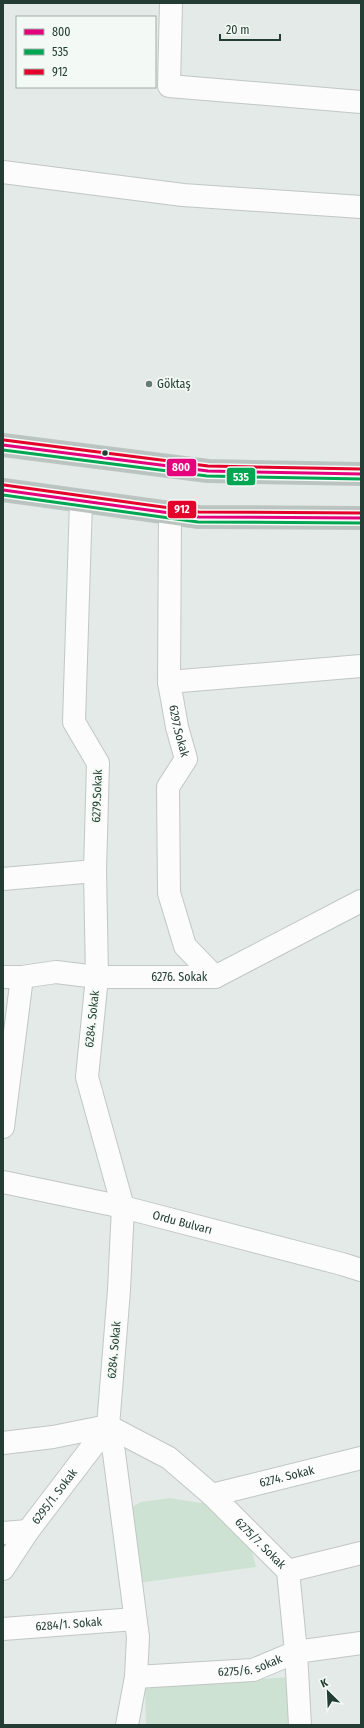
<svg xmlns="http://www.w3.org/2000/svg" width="364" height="1728" viewBox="0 0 364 1728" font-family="'Fira Sans Condensed',sans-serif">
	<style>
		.green { fill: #cee2d3 }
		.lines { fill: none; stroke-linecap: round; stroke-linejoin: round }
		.street-casing { stroke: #c1c7c4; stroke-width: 24 }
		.secondary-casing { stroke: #c0c7c4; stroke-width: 24 }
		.highway-casing { stroke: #bdc6c2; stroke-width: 24 }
		.street { stroke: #fbfcfb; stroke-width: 22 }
		.secondary { stroke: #fbfcfb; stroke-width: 22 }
		.highway { stroke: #bac3c0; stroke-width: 22 }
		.bus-1-casing { stroke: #f3f9f5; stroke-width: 6 }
		.bus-2-casing { stroke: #f3f9f5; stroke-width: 6 }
		.bus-3-casing { stroke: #f3f9f5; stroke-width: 6 }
		.bus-1 { stroke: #e5007d; stroke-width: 3 }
		.bus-2 { stroke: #00a651; stroke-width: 3 }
		.bus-3 { stroke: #e4002b; stroke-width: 3 }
		.poi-dot { fill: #677a73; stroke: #f3f9f5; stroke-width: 1.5 }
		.bus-dot { fill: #233d34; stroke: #f3f9f5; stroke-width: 1.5 }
		.labels { text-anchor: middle; stroke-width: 3.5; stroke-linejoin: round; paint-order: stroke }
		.poi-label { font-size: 12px; fill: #233d34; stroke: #f3f9f5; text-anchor: start }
		.street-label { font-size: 12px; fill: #233d34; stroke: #f3f9f5 }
		.line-badge { stroke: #f3f9f5; stroke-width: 1.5 }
		.badge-label { font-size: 11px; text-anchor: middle; font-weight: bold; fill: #fff }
	</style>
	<rect width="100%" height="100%" fill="#e4eae7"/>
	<path class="green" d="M170,1498L207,1504L250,1545L256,1567L139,1583L129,1509L141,1502Z
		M291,1677L296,1725H146L145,1687Z"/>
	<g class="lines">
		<defs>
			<g id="street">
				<path d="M171,3L169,86L361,102"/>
				<path d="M3,172L183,195L361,207"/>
				<path d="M81,501L74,722L98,763L95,871L97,977L87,1077L123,1207L119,1290L108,1426L114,1453L138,1637L136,1677L127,1725"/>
				<path id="s1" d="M170,513L169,682L177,727L186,759L168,787L169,893L185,946L215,977"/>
				<path d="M169,682L361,666"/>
				<path d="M3,879L95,871"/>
				<path id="s2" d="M3,977H22L56,972L97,977H215L361,901"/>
				<path d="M3,1127L22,977"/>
				<path id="s3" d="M108,1426L169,1458L212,1495L288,1571L296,1652L300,1725"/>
				<path d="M3,1443L53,1437L108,1426"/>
				<path id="s4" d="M212,1495L361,1458"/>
				<path d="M3,1533L28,1531"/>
				<path id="s5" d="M3,1569L28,1531L108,1426"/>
				<path d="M288,1571L361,1553"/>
				<path id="s6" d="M3,1629L135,1619"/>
				<path id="s7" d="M136,1677L253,1670L296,1652L361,1643"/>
			</g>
			<g id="secondary">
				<path id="s8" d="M3,1182L123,1207L342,1264L361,1270"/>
			</g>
			<path id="highway" d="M3,445L208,471L361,474
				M3,490L199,517L361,518"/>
		</defs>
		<use href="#street" class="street-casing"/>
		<use href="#secondary" class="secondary-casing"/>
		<use href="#highway" class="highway-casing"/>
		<use href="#street" class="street"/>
		<use href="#secondary" class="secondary"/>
		<use href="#highway" class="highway"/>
		<defs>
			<path id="bus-1" d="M3,445L208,471L361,474
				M3,490L199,517L361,518"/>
			<path id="bus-2" d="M3,450L207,476L361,479
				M3,495L198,522L361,523"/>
			<path id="bus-3" d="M4,440L208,466L361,469
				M4,485L199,512L361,513"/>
		</defs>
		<use href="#bus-1" class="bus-1-casing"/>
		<use href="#bus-2" class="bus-2-casing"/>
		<use href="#bus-3" class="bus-3-casing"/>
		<use href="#bus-1" class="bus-1"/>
		<use href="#bus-2" class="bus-2"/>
		<use href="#bus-3" class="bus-3"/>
	</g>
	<circle class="poi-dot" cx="149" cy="384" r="4"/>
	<circle class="bus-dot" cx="105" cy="453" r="3.5"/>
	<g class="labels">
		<g class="poi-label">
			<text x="157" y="388">Göktaş</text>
		</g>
		<g class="street-label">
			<text dy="4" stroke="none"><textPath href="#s1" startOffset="219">6297.Sokak</textPath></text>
			<text transform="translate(97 796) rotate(-88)" y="4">6279.Sokak</text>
			<text dy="4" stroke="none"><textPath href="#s2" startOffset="177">6276. Sokak</textPath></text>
			<text transform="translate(92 1019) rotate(-84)" y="4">6284. Sokak</text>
			<text dy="4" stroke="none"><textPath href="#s8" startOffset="184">Ordu Bulvarı</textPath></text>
			<text transform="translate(114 1350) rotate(-85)" y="4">6284. Sokak</text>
			<text dy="4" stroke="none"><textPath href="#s4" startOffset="77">6274. Sokak</textPath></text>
			<text dy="4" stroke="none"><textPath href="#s5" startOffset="89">6295/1. Sokak</textPath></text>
			<text dy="4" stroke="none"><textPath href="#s3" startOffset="194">6275/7. Sokak</textPath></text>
			<text dy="4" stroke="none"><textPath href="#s6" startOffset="66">6284/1. Sokak</textPath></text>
			<text dy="4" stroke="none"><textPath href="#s7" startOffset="115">6275/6. sokak</textPath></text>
		</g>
	</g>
	<g class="line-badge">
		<rect x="166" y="458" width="31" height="19" rx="4" fill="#e5007d"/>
		<rect x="226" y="467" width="30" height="19" rx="4" fill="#00a651"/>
		<rect x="167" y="500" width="30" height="19" rx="4" fill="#e4002b"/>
	</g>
	<g class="badge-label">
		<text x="181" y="471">800</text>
		<text x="241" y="481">535</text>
		<text x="182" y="513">912</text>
	</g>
	<rect width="364" height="1728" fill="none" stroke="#233d34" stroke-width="8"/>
	<rect x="16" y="16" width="140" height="72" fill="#f3f9f5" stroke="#a0aea8"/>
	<rect x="24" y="29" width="20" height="6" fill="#e5007d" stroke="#a0aea8"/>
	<text x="52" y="36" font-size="12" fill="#233d34">800</text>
	<rect x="24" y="49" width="20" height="6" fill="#00a651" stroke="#a0aea8"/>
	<text x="52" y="56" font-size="12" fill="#233d34">535</text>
	<rect x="24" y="69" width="20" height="6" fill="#e4002b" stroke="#a0aea8"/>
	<text x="52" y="76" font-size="12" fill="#233d34">912</text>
	<g transform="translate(328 1692) rotate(336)" stroke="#f3f9f5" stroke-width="3" paint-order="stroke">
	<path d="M0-3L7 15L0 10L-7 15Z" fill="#233d34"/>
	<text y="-6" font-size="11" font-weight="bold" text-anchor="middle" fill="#233d34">K</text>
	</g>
	<path d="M220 34v6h60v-6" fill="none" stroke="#233d34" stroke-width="2"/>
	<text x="226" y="34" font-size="12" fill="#233d34" stroke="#f3f9f5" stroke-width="3" paint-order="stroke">20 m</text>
</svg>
